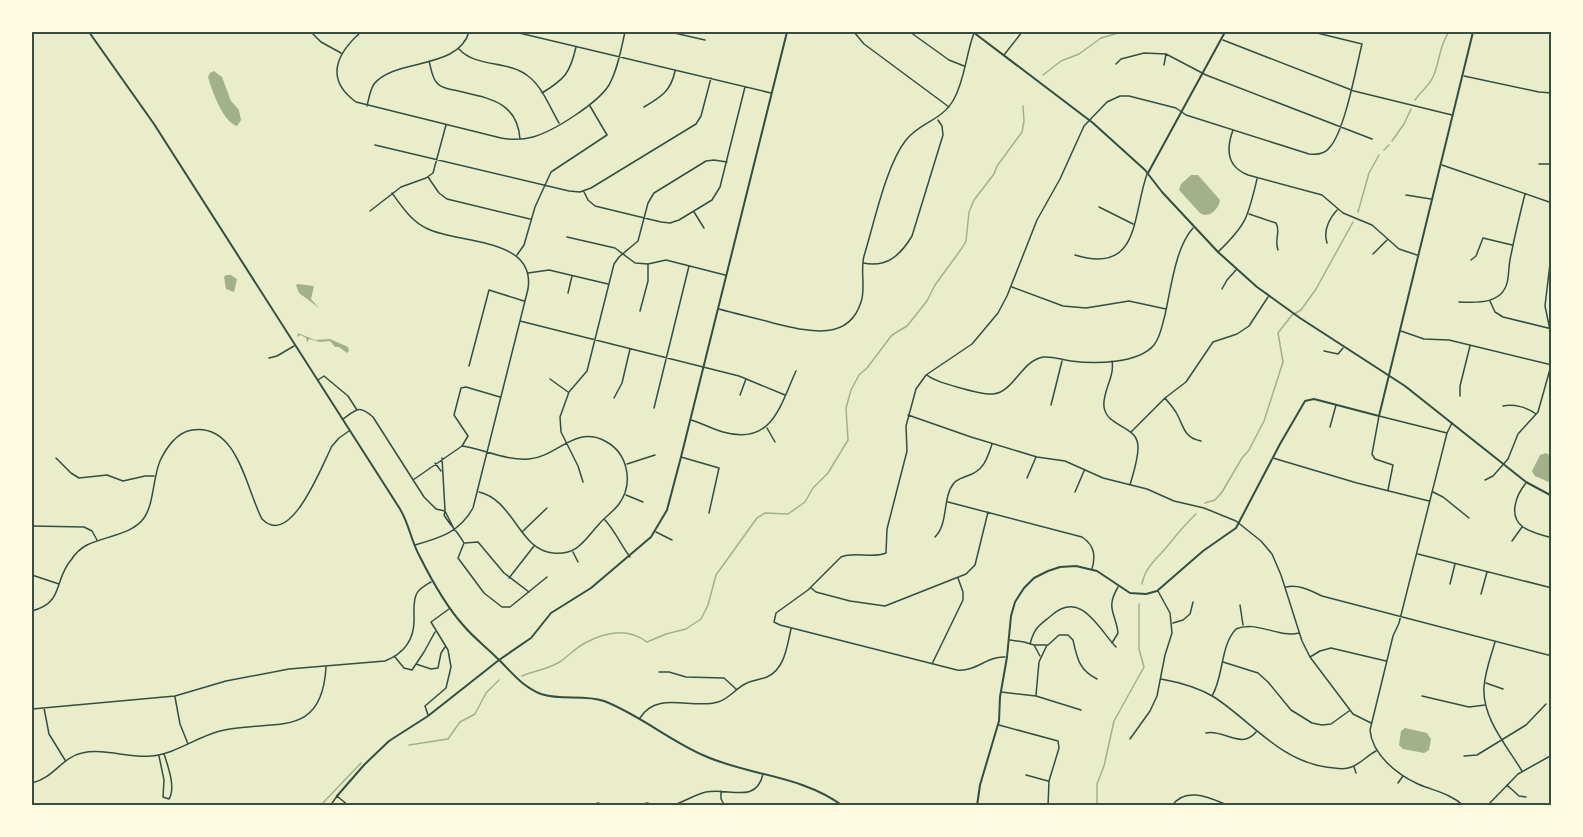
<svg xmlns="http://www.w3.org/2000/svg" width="1583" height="837" viewBox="0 0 1583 837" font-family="'Source Sans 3',sans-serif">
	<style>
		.water { fill: #a3b18a }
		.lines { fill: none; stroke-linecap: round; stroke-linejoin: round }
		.stream { stroke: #a3b18a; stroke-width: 1.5 }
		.minor { stroke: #344e41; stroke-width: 1.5 }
		.tertiary { stroke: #344e41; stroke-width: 2 }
		.secondary { stroke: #344e41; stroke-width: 2 }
		.neatline { fill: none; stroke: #344e41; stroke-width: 2 }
	</style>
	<rect width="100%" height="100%" fill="#e9edc9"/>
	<path class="water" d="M214,71L222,77L231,101L239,110L241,120L237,126C223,122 212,91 208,77L210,73Z
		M1191,175H1198L1220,200C1219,209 1209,219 1200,213L1179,190L1181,184Z
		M226,275H231L237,279L234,292L226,289L224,277Z
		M298,284L314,286L311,299L319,308L299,293L296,285Z
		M298,333L315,340L330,339L348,347L349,351L347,353L339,347H335L330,341L320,342L309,339L307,343L306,338L301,335L297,337Z
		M1546,453L1551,456V483L1535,476L1532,471L1540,455Z
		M1405,728L1427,733L1431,739L1429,750L1424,753L1403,749L1399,745L1401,731Z"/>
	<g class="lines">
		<path class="stream" d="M1043,75L1061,61L1079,54L1101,38L1122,32
			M1415,100C1420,92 1429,86 1433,77C1440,62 1439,45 1449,32
			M1392,141L1404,124L1411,109
			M1384,150L1389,145
			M1358,212L1369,173L1379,155
			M1205,503L1215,500L1222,492L1242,458L1249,450L1264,421L1283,362L1278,333L1292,315L1301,310L1316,289L1353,222
			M1142,584C1145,568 1154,561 1165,549C1175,537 1184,525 1196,514
			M522,676C534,671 547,669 558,663C568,657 575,648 585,643C605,632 627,627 647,642L666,634L686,629L701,619L708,605L716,575L757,518L765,513L788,514L805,502L813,488L828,473L848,440L846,408L851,390L859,375L867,368L892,335L907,326L927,301L935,285L962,248L966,241L969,212L974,200L994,174L997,166L1022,132L1024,121L1023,106
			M409,745L448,739L460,722L475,714L486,693L499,680
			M320,806L361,763
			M1097,806V784L1104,766L1114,721L1144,667L1139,649V604"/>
		<path class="minor" d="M311,32L321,42L341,53
			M361,32C337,53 324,79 356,102L501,138C512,140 522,140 533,137C554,131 598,103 609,85C618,69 621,49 625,32
			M515,32L771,93
			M670,32L705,40
			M854,32L864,44L949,107
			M910,32L949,60L964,66
			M1223,40L1354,91L1452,115
			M459,49C476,68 508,60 528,76C542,86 550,108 559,123
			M1004,55L1022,32
			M429,61C431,68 432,78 437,83C441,88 448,89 454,90C485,98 517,99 520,139
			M1116,64L1121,59L1144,53L1166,54L1206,75L1372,139
			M1164,65L1166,54
			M1464,76L1539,92L1552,93
			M542,93C565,79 570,73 576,47
			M367,106C369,98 370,90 374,84C395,58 458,70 469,32
			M644,107C661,97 671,91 675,71
			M1233,130C1226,149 1227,167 1248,175L1322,195L1343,213L1372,225L1399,249L1417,255
			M375,145L569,191L580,192L591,188L696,124L701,116L711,78
			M1539,164H1552
			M1442,165L1552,203
			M428,177L439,193L447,199L530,219
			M584,192L588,200L595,206L661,222L670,223L679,220L712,200L720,187L745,87
			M392,193C402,207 412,222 428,229C459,244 536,237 528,289L473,508C460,532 440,538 415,545
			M1406,195L1431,199
			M1099,207L1133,224
			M370,211L401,187L426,178L433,173L446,125
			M694,212L704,228
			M1249,214L1276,223C1281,231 1274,240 1278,250
			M567,237L615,248L635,263L648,264L666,260L725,275
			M1327,243C1323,230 1329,219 1337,210
			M1552,247L1545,306L1549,325L1552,350
			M1218,252C1247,224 1248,217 1257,179
			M1373,254L1387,240
			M517,255L524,245L535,207L551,172L607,135L590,106
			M1075,255C1140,275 1132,217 1147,174
			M1471,260L1476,256L1483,238L1512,245
			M863,263C886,268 900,256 912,236L943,135L942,126L938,120
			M528,273L549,270L608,284
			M1012,287L1063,306L1086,308L1129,301L1166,309
			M1222,289L1227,280L1236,270
			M568,293L572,276
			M1490,301L1495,312L1503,317L1552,329
			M1459,302C1479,303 1505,304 1508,278C1509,270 1509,262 1511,255C1515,234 1520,214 1525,194
			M719,309C737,314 755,318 773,323C804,330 848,344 861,302C866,288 860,272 864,256C874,224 886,165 906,140C920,122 942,121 954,99C965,79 966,54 974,33
			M640,311L648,281V265
			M520,321L739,376L785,395
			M1401,331L1424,339L1449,340L1552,365
			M1324,351L1338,354L1343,348
			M269,358L277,356L294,346
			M1112,361C1115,377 1102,392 1104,407C1107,428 1139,425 1138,448C1138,460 1133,474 1130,485
			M469,366L489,290L524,301
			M927,375C934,382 982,395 993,394C1014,392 1021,361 1043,357C1053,356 1062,360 1071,361C1094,364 1138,364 1154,345C1161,336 1162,325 1165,315C1171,289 1175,248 1193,228
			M550,379L568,392
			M318,380L324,376L348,396L357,410
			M740,395L746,379
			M1460,396V386L1470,346
			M614,398L622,383L630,349
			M1165,398C1169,403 1174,408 1177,414C1184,427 1184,438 1201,441
			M1051,405L1062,361
			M1503,406C1514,404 1527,407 1536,414
			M654,408L689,266
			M908,415L971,437L1037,457L1065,461L1103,478L1147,489L1174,501L1204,508L1236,521L1261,541L1272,554L1281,575L1302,641L1310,657L1353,714L1371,723
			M343,419C357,409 359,405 373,417L424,497L436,509L445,511L453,527
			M691,420C702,423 712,429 723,432C772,446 780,406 796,371
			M1452,423L1447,433L1399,623L1393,636L1370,730C1372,754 1396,774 1418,784C1434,791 1450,793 1464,806
			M1330,427L1336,405
			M767,428L775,442
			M1131,432L1165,398L1186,382L1213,342L1237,334L1249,326L1268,297
			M462,446C483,449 507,461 529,459C557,457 575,425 605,441C628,453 634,483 619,504C614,511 606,516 600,523C586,538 578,556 553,553C519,550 514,500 479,492
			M681,457L719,468L709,513
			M56,458L71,473L79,478L107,475L123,481L145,476H154
			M442,458L445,510
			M1273,458L1357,483L1429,501
			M435,463L441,471
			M627,464L655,455
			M1027,478L1036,457
			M413,480L462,446L468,436L454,415L461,388L466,387L500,397
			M1485,480L1493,476L1508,459L1518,434L1538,412L1552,362
			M583,482L578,466L561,432L560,417L569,392L587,371L614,264L619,257L638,241L648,203L654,193L706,161L714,160L727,162
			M1526,483C1516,495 1508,516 1523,527C1531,533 1543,535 1552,538
			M1388,490L1393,465L1375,459L1372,454L1379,416L1447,433
			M1075,492L1084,471
			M1433,492L1443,497L1469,518
			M626,495L643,502
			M948,502L1082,537C1094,545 1096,555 1092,569
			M445,512L444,515C450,525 458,532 464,543
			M604,519C615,530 620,544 630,557
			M32,526L84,527L92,531L97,540
			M523,531L547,508
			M656,532L672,540
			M935,537C949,523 942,497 954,483C957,479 962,478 967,476C983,471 987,460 992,444
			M1512,541L1522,527
			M464,543L458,558L484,593L502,607H510L547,577
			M465,543L478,542L504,573L529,592
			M573,552L578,562
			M1418,554L1552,588
			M32,575L59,584
			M509,578L534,546
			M1450,584L1455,564
			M1286,587C1299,584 1311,591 1322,596L1552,656
			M811,588L816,592L850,601L885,606L966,574L975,565L988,512
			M1481,594L1487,572
			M1240,605L1243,625
			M32,611C65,602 53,581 71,560C75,554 81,548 87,545C105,536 132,535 144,518C154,504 153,477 160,461C166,448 177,432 192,430C238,423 246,489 262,519C291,549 322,465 332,446L339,438L349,431
			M1173,623L1183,620L1190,614L1193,602
			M1010,640L1024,642L1034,645L1040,656
			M1495,642C1491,656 1485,672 1484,687C1482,718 1507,746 1522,771
			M1112,643L1118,633C1116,613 1105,609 1118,587
			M1030,644C1035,626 1039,626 1052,615C1081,590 1098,628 1116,647
			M1034,645H1048L1059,635H1068L1073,640C1077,658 1079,670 1097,679
			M395,657L404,668L412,670L424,652L435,632
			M1005,657C987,656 976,672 957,670L780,625L774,622L776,613L808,590L841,557C855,551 872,559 886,553L887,529L907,451L906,426L916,389L926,375L972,344L998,313L1007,296L1037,220L1060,179L1084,126L1107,102L1120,96H1129L1176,108L1186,115L1309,154C1317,155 1325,154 1330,147C1345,130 1356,68 1362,44L1313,32
			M1310,657L1320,651L1331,648L1386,661
			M1223,662L1258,673L1268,682L1291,710L1312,723L1322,725L1331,724L1349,711
			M416,664L431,669L438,668L441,653L445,647
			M932,664L963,600V592L958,578
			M659,672H669L686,677L724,678L736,689
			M1161,679C1178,682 1199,688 1214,697C1251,721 1279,760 1326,767C1333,768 1341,770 1348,768C1359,766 1366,756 1376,751
			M1486,683L1503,689
			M1001,692L1036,696L1081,710
			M1036,695L1039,662L1047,645
			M1212,696C1224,676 1220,646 1236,629C1256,620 1278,638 1299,633
			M1422,696L1469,707L1485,705
			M175,697L180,724L188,744
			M44,708L49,734L65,760
			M32,709L175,696L226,681L289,669L385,661C405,653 415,638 414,617C414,609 413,600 417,593C420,588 426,585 431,582
			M428,715L425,706L446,688L451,667L448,650L431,622L449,609
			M640,718C657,690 692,710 718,702C729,699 735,689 745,684C752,680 760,680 767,677C785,669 787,646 791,629
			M999,725L1058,741L1059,748L1049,781L1048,806
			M1206,733C1224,729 1241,750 1256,732
			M1130,739L1150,711L1157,696L1165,655L1172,633L1170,613L1158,591
			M159,756L164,780L163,797L169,799C176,788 168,766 164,754
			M1464,756L1477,755L1526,725L1546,704
			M1354,767L1356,773
			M1026,775L1048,781
			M32,783C54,778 62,757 82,753C104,748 128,758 151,756C176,754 196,737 220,731C271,718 322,742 326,667
			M1398,783L1403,776
			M1507,785L1519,796L1526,797
			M721,791V799L725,806
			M330,806L337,796L349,806
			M589,806L598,803L606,806
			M635,806L647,803L658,806
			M670,806C683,803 693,795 706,792C728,787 756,805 763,774
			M1172,806C1185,785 1212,799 1230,806
			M1487,806L1518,774L1552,755"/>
		<path class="tertiary" d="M973,32L1093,123L1145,170L1162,192L1218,252L1257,287L1300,318L1405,386L1526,482L1552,496
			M1148,173L1225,32
			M337,796L364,765L389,741L428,716L499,660
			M977,806L980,785L999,721L1000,697L1007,657L1011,616L1015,602L1024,588L1034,578L1048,571L1060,567L1076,566L1097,571L1130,593L1146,594L1157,591L1203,551L1236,528L1280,444L1305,401L1314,399L1379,416L1473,32"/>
		<path class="secondary" d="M89,32L154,124L400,509C409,524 411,540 419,555C431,579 445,605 463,625C473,637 485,646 496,657C511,671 521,686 541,694C562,701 583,694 604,701C640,715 670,741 705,756C750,776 801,775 843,806
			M499,660L531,638L551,613L591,588L651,537L667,510L681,457L787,32"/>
	</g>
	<rect width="1583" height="837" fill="none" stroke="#fefae0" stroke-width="66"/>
	<rect x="33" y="33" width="1517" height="771" class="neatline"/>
</svg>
